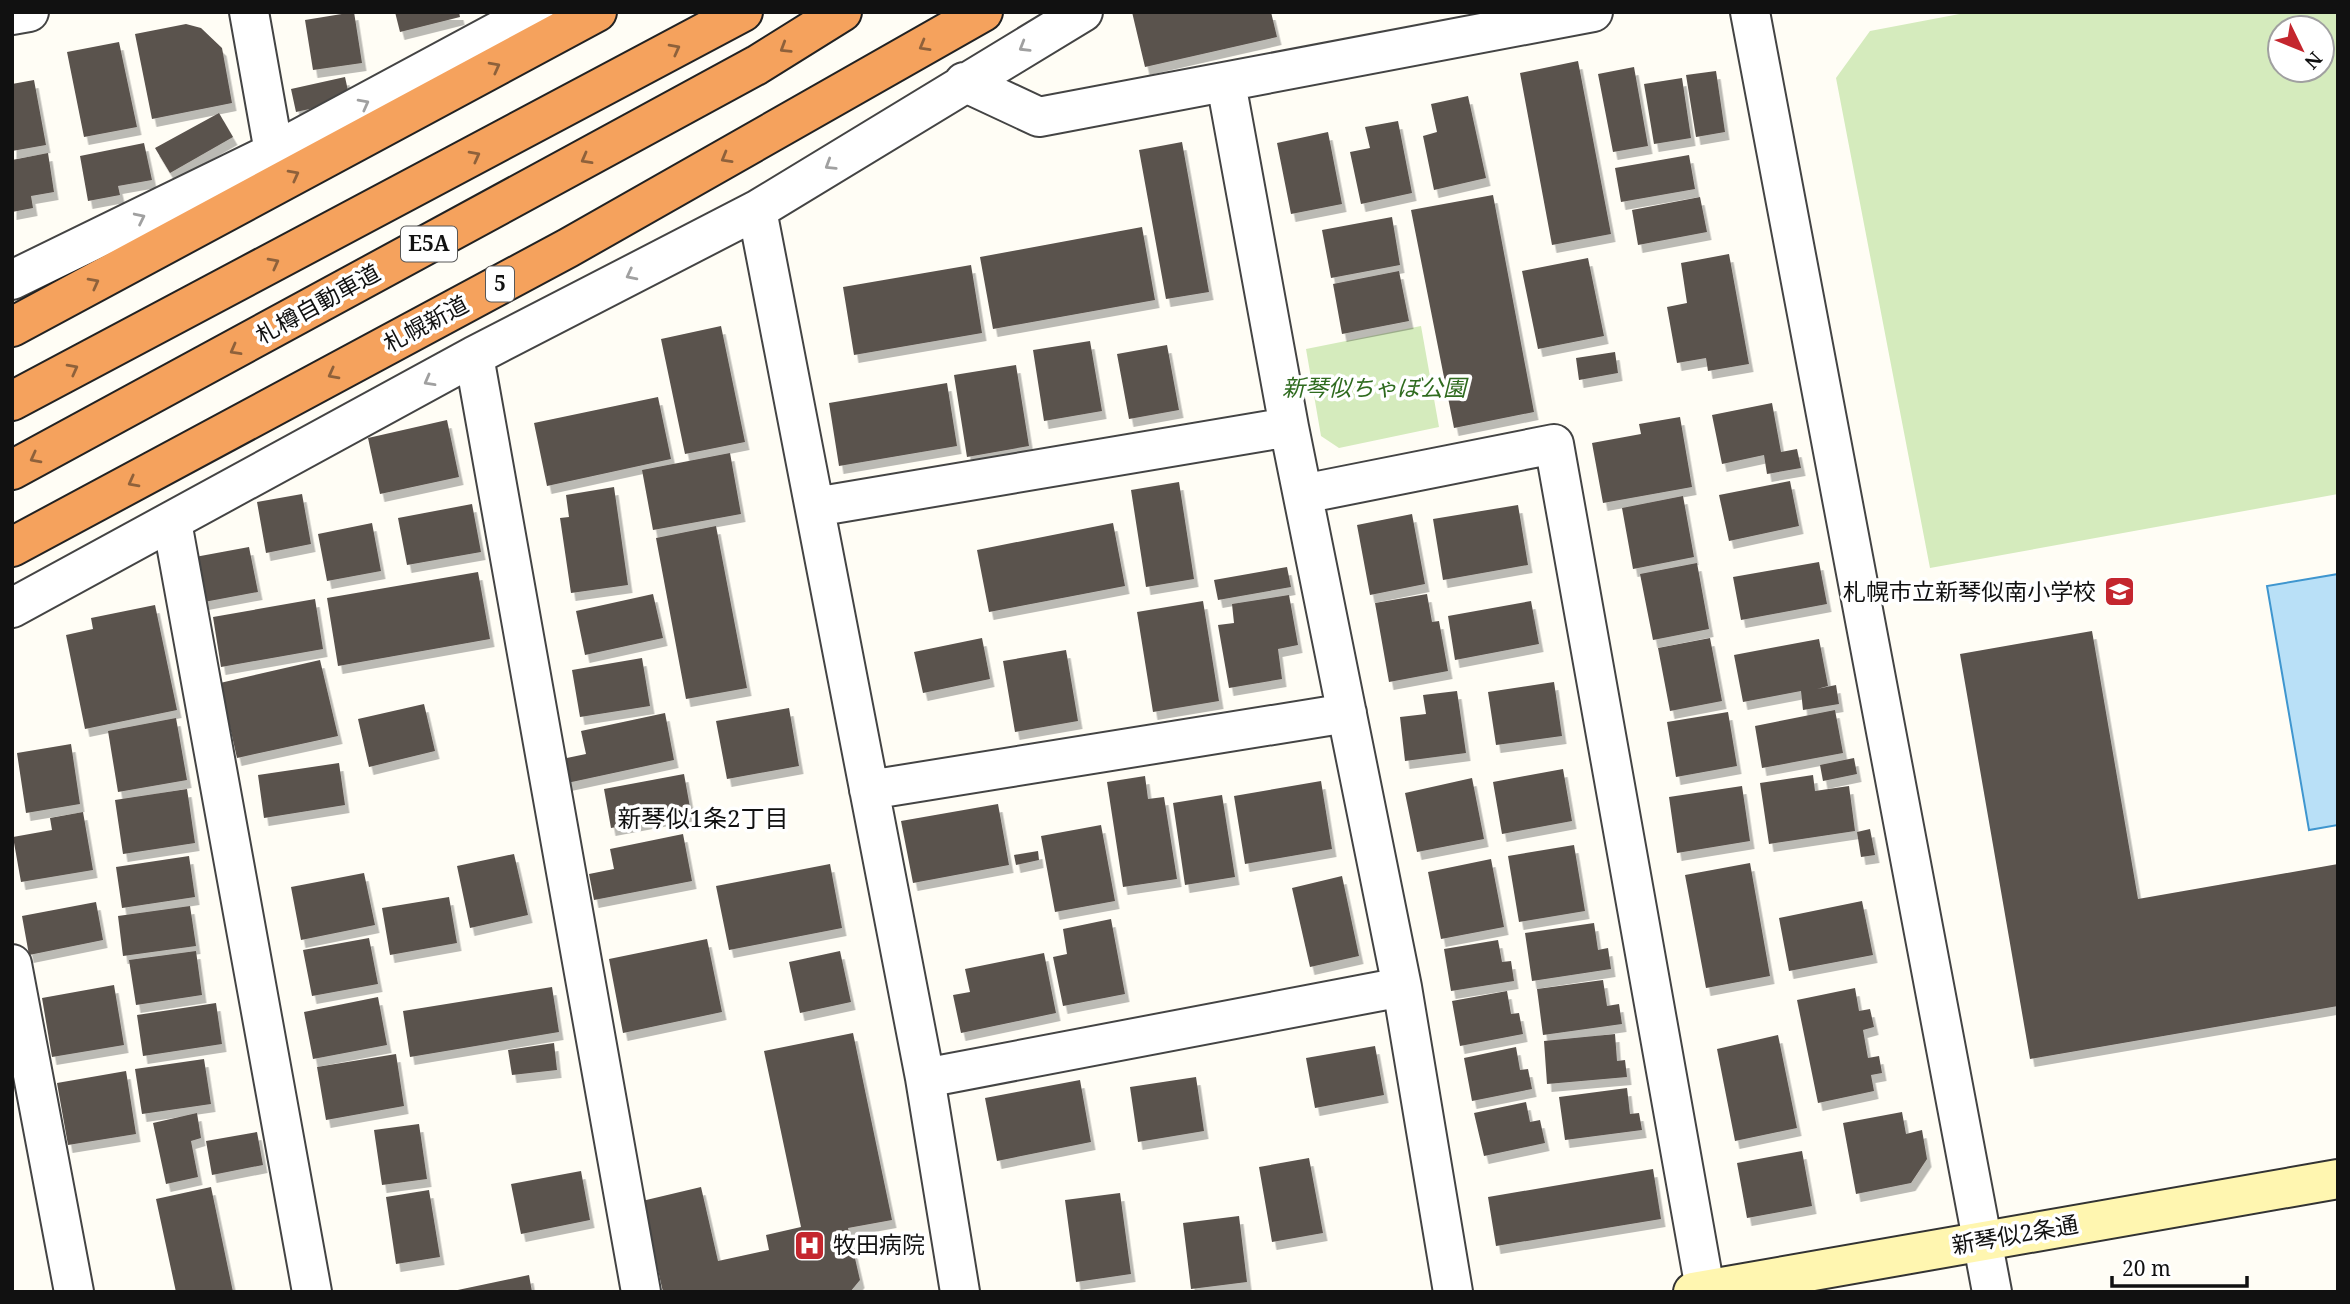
<svg xmlns="http://www.w3.org/2000/svg" width="2350" height="1304" viewBox="0 0 2350 1304" font-family="'Noto Serif','Noto Sans JP',serif">
	<style>
		.green { fill: #d5ebbd; fill-rule: evenodd }
		.water { fill: #b9e0f7; stroke: #3f96cf; stroke-width: 2 }
		.building { fill: #5a524d; filter: url(#shadow) }
		.lines { fill: none; stroke-linecap: round; stroke-linejoin: round }
		.street-casing { stroke: #444; stroke-width: 42 }
		.secondary-casing { stroke: #333; stroke-width: 42 }
		.highway-casing { stroke: #222; stroke-width: 42 }
		.street { stroke: #fff; stroke-width: 38 }
		.secondary { stroke: #fff6b0; stroke-width: 38 }
		.highway { stroke: #f5a25d; stroke-width: 38 }
		.oneway { stroke: #8e613b }
		.oneway2 { stroke: #a0a0a0 }
		.labels { text-anchor: middle; stroke-width: 7; stroke-linejoin: round; paint-order: stroke }
		.shield { fill: #fff; stroke: #585858; stroke-width: 2 }
		.shield-label { font-size: 21px; font-weight: bold; fill: #111 }
		.street-label { font-size: 23px; fill: #111; stroke: #fff }
		.park-label { font-size: 23px; font-style: italic; fill: #2f6b1f; stroke: #fff }
		.poi-label { font-size: 23px; fill: #111; stroke: #fff; text-anchor: end }
		.neighbourhood-label { font-size: 24px; fill: #111; stroke: #fff }
	</style>
	<defs>
		<filter id="shadow"><feDropShadow dx="4.5" dy="8" stdDeviation="0" flood-color="#0004"/></filter>
	</defs>
	<rect width="100%" height="100%" fill="#fffdf5"/>
	<path class="green" d="M1970,12H2338V494L1930,568L1836,78L1870,31ZM2280,28H2322V70H2280Z
		M1421,326L1439,427L1339,448L1321,436L1306,349Z"/>
	<path class="water" d="M2338,574V825L2309,830L2267,586Z"/>
	<path class="building" d="M354,12L362,63L313,70L305,20Z
		M395,12H459L460,17L400,32Z
		M1132,12H1271L1277,37L1145,67Z
		M186,24L201,28L222,48L232,103L152,119L135,34Z
		M119,42L137,127L84,137L67,52Z
		M1578,61L1611,234L1552,245L1520,73Z
		M1634,67L1648,146L1613,152L1598,74Z
		M1716,71L1725,132L1696,137L1686,75Z
		M345,77L350,100L296,112L291,89Z
		M1682,78L1691,138L1654,144L1644,84Z
		M34,80L46,145L12,151V84Z
		M1468,96L1486,178L1434,190L1423,136L1437,132L1431,104Z
		M219,113L233,137L170,173L155,148Z
		M1398,121L1412,193L1361,204L1350,152L1370,148L1365,127Z
		M1328,132L1342,204L1291,214L1277,143Z
		M1182,142L1209,292L1166,299L1139,150Z
		M144,143L152,180L118,186L120,195L88,201L80,156Z
		M48,153L54,192L31,196L33,208L12,212V160Z
		M1689,155L1695,189L1621,202L1615,168Z
		M1493,195L1534,412L1454,428L1411,210Z
		M1700,197L1707,232L1638,245L1632,210Z
		M1392,217L1400,265L1331,278L1322,230Z
		M1142,227L1155,300L993,329L980,257Z
		M1729,254L1749,364L1708,371L1706,358L1677,363L1667,307L1687,303L1681,263Z
		M1588,258L1604,336L1538,349L1522,271Z
		M971,265L982,333L854,355L843,287Z
		M1399,271L1409,321L1342,334L1333,284Z
		M721,326L745,442L685,454L661,339Z
		M1090,341L1102,411L1044,421L1033,350Z
		M1167,345L1179,410L1129,419L1117,354Z
		M1615,352L1618,373L1579,380L1576,358Z
		M1016,365L1029,446L967,457L954,375Z
		M947,383L957,446L839,466L829,403Z
		M658,397L671,459L547,486L534,423Z
		M1772,403L1781,452L1797,449L1801,468L1767,474L1764,455L1722,464L1712,415Z
		M1680,417L1692,487L1603,503L1592,443L1641,434L1639,424Z
		M447,420L459,477L380,494L368,438Z
		M730,453L741,514L653,530L642,470Z
		M1790,481L1799,526L1729,541L1719,495Z
		M1179,482L1194,579L1146,587L1131,490Z
		M614,487L628,585L571,593L560,518L569,517L566,495Z
		M302,494L311,544L266,553L257,502Z
		M1683,496L1694,557L1633,569L1622,508Z
		M472,504L481,552L407,565L398,518Z
		M1518,505L1528,565L1443,580L1433,519Z
		M1412,514L1425,584L1370,595L1357,525Z
		M372,523L381,571L327,581L318,534Z
		M1113,523L1125,586L989,612L977,550Z
		M716,526L747,688L686,699L656,538Z
		M249,547L258,592L204,602L195,557Z
		M1819,562L1827,604L1741,620L1733,577Z
		M1697,563L1709,629L1653,640L1640,574Z
		M1287,567L1291,587L1218,600L1214,580Z
		M478,572L490,639L338,666L327,598Z
		M653,594L663,638L585,655L576,611Z
		M1427,594L1432,622L1439,621L1448,671L1389,682L1375,603Z
		M1289,595L1298,645L1278,649L1282,679L1229,688L1218,625L1234,623L1232,604Z
		M315,599L323,649L221,667L213,617Z
		M1203,601L1219,701L1153,712L1137,612Z
		M1531,601L1539,644L1455,660L1448,616Z
		M155,605L177,710L85,729L66,635L93,629L91,618Z
		M2092,631L2138,899L2338,864V1006L2030,1059L1960,654Z
		M982,638L990,679L923,693L914,652Z
		M1710,638L1722,701L1670,711L1658,648Z
		M1819,639L1828,686L1817,689L1836,685L1839,704L1803,710L1801,691L1743,702L1734,655Z
		M1066,650L1078,721L1015,732L1003,661Z
		M642,658L650,706L580,717L572,670Z
		M320,660L338,736L237,758L220,683Z
		M1554,682L1562,736L1496,745L1488,692Z
		M1457,691L1466,753L1405,761L1400,717L1426,714L1423,695Z
		M424,704L435,751L369,767L358,719Z
		M789,708L799,766L727,779L716,721Z
		M1835,710L1843,753L1762,768L1755,726Z
		M1728,712L1737,766L1676,777L1667,722Z
		M665,713L674,760L567,783L562,759L586,754L581,731Z
		M176,718L187,780L118,792L108,731Z
		M71,744L80,804L26,813L17,753Z
		M1854,758L1857,774L1823,781L1820,765Z
		M339,763L345,805L264,818L258,775Z
		M1563,769L1572,821L1502,834L1493,782Z
		M684,774L691,813L611,828L604,789Z
		M1813,775L1815,791L1849,786L1855,831L1769,844L1760,783Z
		M1145,776L1148,799L1164,797L1177,879L1123,887L1107,782Z
		M1472,778L1484,839L1417,852L1405,793Z
		M1321,781L1332,849L1245,864L1234,796Z
		M1742,786L1750,841L1677,853L1669,797Z
		M187,789L195,843L123,854L115,800Z
		M1222,795L1235,877L1185,885L1173,803Z
		M998,804L1009,865L913,883L901,821Z
		M83,812L93,870L21,882L13,837L52,830L50,818Z
		M1101,825L1115,901L1055,912L1041,836Z
		M1870,829L1875,855L1861,857L1857,832Z
		M683,834L692,881L594,900L589,874L614,869L610,849Z
		M1574,845L1585,911L1519,922L1508,856Z
		M1038,851L1039,860L1016,865L1014,855Z
		M514,854L528,915L470,928L457,866Z
		M189,856L195,897L122,908L116,867Z
		M1491,859L1504,927L1441,939L1428,872Z
		M1750,863L1770,976L1706,988L1685,875Z
		M830,864L842,928L729,950L716,886Z
		M364,873L375,925L301,940L291,887Z
		M1342,876L1359,956L1310,967L1292,888Z
		M449,897L457,943L390,955L382,908Z
		M1862,901L1873,955L1789,971L1779,918Z
		M96,902L103,940L29,955L22,916Z
		M190,906L196,946L123,956L118,916Z
		M1111,919L1125,994L1063,1006L1053,957L1067,954L1063,929Z
		M1594,923L1598,950L1608,948L1611,969L1532,981L1525,933Z
		M369,938L378,984L312,996L303,950Z
		M707,939L722,1012L623,1033L609,959Z
		M1498,940L1502,962L1511,961L1514,981L1451,991L1444,949Z
		M196,951L202,995L136,1005L129,960Z
		M840,951L851,1002L800,1013L789,962Z
		M1044,953L1056,1013L961,1033L953,995L970,992L965,969Z
		M1603,980L1607,1006L1619,1004L1622,1024L1543,1035L1537,989Z
		M114,985L124,1045L52,1057L42,998Z
		M552,987L559,1032L410,1057L403,1011Z
		M1855,988L1859,1011L1870,1009L1874,1027L1863,1030L1868,1058L1879,1056L1882,1073L1871,1075L1874,1091L1818,1103L1797,1000Z
		M1507,991L1511,1014L1519,1013L1523,1034L1460,1046L1452,1001Z
		M378,997L387,1045L313,1059L304,1012Z
		M216,1003L222,1044L143,1056L137,1015Z
		M853,1033L892,1220L848,1228L860,1280L850,1292H663L642,1201L701,1187L718,1261L769,1250L766,1235L801,1227L764,1051Z
		M1615,1034L1617,1061L1625,1060L1627,1077L1547,1084L1544,1041Z
		M1778,1035L1797,1128L1735,1141L1717,1049Z
		M554,1043L557,1070L512,1075L508,1050Z
		M1375,1046L1384,1095L1315,1108L1306,1058Z
		M1516,1047L1520,1070L1528,1069L1532,1089L1472,1101L1464,1058Z
		M396,1054L404,1106L326,1120L317,1067Z
		M204,1059L211,1104L142,1114L135,1069Z
		M126,1071L136,1134L68,1145L57,1083Z
		M1196,1077L1204,1131L1138,1142L1130,1087Z
		M1080,1080L1091,1142L997,1161L985,1098Z
		M1627,1088L1630,1114L1639,1113L1642,1130L1565,1140L1559,1097Z
		M1526,1102L1530,1122L1540,1120L1545,1143L1484,1156L1474,1113Z
		M1902,1112L1906,1134L1922,1130L1927,1159L1911,1183L1856,1194L1843,1123Z
		M197,1113L201,1138L191,1141L198,1177L166,1184L153,1123Z
		M419,1124L427,1179L382,1185L374,1130Z
		M257,1132L263,1165L212,1175L206,1141Z
		M1802,1151L1812,1206L1747,1218L1737,1163Z
		M1309,1158L1323,1233L1272,1242L1259,1167Z
		M1653,1169L1661,1219L1496,1246L1488,1197Z
		M581,1171L590,1220L521,1234L511,1184Z
		M211,1187L233,1292H176L156,1199Z
		M429,1190L440,1257L396,1264L386,1197Z
		M1120,1193L1131,1274L1076,1282L1065,1200Z
		M1239,1216L1247,1282L1191,1289L1183,1223Z
		M529,1275L532,1292H453V1291Z"/>
	<g class="lines">
		<defs>
			<path id="street" d="M249,12L274,152
				M1750,12L1992,1292
				M12,15L29,12
				M964,82L1039,117L1593,12
				M1226,83L1289,427L1402,987L1453,1292
				M757,210L925,1078L960,1292
				M12,280L274,152L534,12
				M474,356L641,1292
				M1303,494L1554,444L1705,1289
				M815,507L1289,427
				M172,522L312,1292
				M12,608L474,356L757,210L1083,12
				M869,790L1347,713
				M12,964L74,1292
				M925,1078L1402,987"/>
			<path id="secondary" d="M1693,1292L2338,1179"/>
			<path id="highway" d="M12,327L597,12
				M12,401L743,12
				M12,470L757,65L842,12
				M12,547L568,248L983,12"/>
		</defs>
		<use href="#street" class="street-casing"/>
		<use href="#secondary" class="secondary-casing"/>
		<use href="#highway" class="highway-casing"/>
		<use href="#street" class="street"/>
		<use href="#secondary" class="secondary"/>
		<use href="#highway" class="highway"/>
	</g>
	<defs><path id="oneway-chevron" d="M-2-3.5L2.5 0L-2 3.5" fill="none" stroke-width="1.6" stroke-linecap="round" stroke-linejoin="round" transform="scale(1.75)"/></defs>
	<g class="oneway">
		<use href="#oneway-chevron" transform="translate(924 46) rotate(150)"/>
		<use href="#oneway-chevron" transform="translate(785 48) rotate(148)"/>
		<use href="#oneway-chevron" transform="translate(675 49) rotate(-28)"/>
		<use href="#oneway-chevron" transform="translate(495 67) rotate(-28)"/>
		<use href="#oneway-chevron" transform="translate(475 156) rotate(-28)"/>
		<use href="#oneway-chevron" transform="translate(726 158) rotate(150)"/>
		<use href="#oneway-chevron" transform="translate(586 159) rotate(151)"/>
		<use href="#oneway-chevron" transform="translate(294 175) rotate(-28)"/>
		<use href="#oneway-chevron" transform="translate(274 263) rotate(-28)"/>
		<use href="#oneway-chevron" transform="translate(94 283) rotate(-28)"/>
		<use href="#oneway-chevron" transform="translate(235 350) rotate(151)"/>
		<use href="#oneway-chevron" transform="translate(73 369) rotate(-28)"/>
		<use href="#oneway-chevron" transform="translate(333 374) rotate(152)"/>
		<use href="#oneway-chevron" transform="translate(35 458) rotate(152)"/>
		<use href="#oneway-chevron" transform="translate(133 482) rotate(152)"/>
	</g>
	<g class="oneway2">
		<use href="#oneway-chevron" transform="translate(1024 47) rotate(149)"/>
		<use href="#oneway-chevron" transform="translate(364 104) rotate(-28)"/>
		<use href="#oneway-chevron" transform="translate(830 165) rotate(148)"/>
		<use href="#oneway-chevron" transform="translate(140 218) rotate(-26)"/>
		<use href="#oneway-chevron" transform="translate(631 275) rotate(153)"/>
		<use href="#oneway-chevron" transform="translate(429 381) rotate(151)"/>
	</g>
	<defs>
		<symbol id="school-square" viewBox="-11 -11 22 22"><rect x="-9" y="-9" width="18" height="18" rx="4" fill="#c4262e" stroke="#fff"/><path d="M0-5L7-2L0 1L-7-2ZM-4 1L0 2.5L4 1V4Q0 6-4 4Z" fill="#fff"/></symbol>
		<symbol id="hospital-square" viewBox="-11 -11 22 22"><rect x="-9" y="-9" width="18" height="18" rx="4" fill="#c4262e" stroke="#fff"/><path d="M-5-5h3v3.5h4V-5h3V5h-3V1.5h-4V5h-3Z" fill="#fff"/></symbol>
	</defs>
	<g fill-rule="evenodd">
		<use href="#school-square" x="2102" y="574" width="35" height="35"/>
		<use href="#hospital-square" x="792" y="1228" width="35" height="35"/>
	</g>
	<g class="labels">
		<g class="shield">
			<rect x="401" y="226.5" width="56" height="35" rx="5"/>
			<rect x="486" y="266.5" width="28" height="35" rx="5"/>
		</g>
		<g class="shield-label">
			<text x="429" y="251">E5A</text>
			<text x="500" y="291">5</text>
		</g>
		<g class="street-label">
			<text transform="translate(318 304) rotate(-29)" y="8">札樽自動車道</text>
			<text transform="translate(426 324) rotate(-28)" y="8">札幌新道</text>
			<text transform="translate(2015 1235) rotate(-10)" y="8">新琴似2条通</text>
		</g>
		<g class="park-label">
			<text x="1374" y="396">新琴似ちゃぼ公園</text>
		</g>
		<g class="poi-label">
			<text x="2096" y="600">札幌市立新琴似南小学校</text>
			<text x="833" y="1253" text-anchor="start">牧田病院</text>
		</g>
		<g class="neighbourhood-label">
			<text x="703" y="827">新琴似1条2丁目</text>
		</g>
	</g>
	<rect width="2350" height="1304" fill="none" stroke="#111111" stroke-width="28"/>
	<g transform="translate(2301 49) rotate(133)"><circle r="33" fill="#ffffff" stroke="#a0a0a0" stroke-width="2"/>
	<path d="M0-5L12 26L0 18L-12 26Z" fill="#c4262e"/>
	<text y="-10" font-size="19" font-weight="bold" text-anchor="middle" fill="#111111">N</text>
	</g>
	<path d="M2112 1276v10h135v-10" fill="none" stroke="#111111" stroke-width="3.5"/>
	<text x="2122" y="1276" font-size="21" fill="#111111" stroke="#ffffff" stroke-width="5" paint-order="stroke">20 m</text>
</svg>
